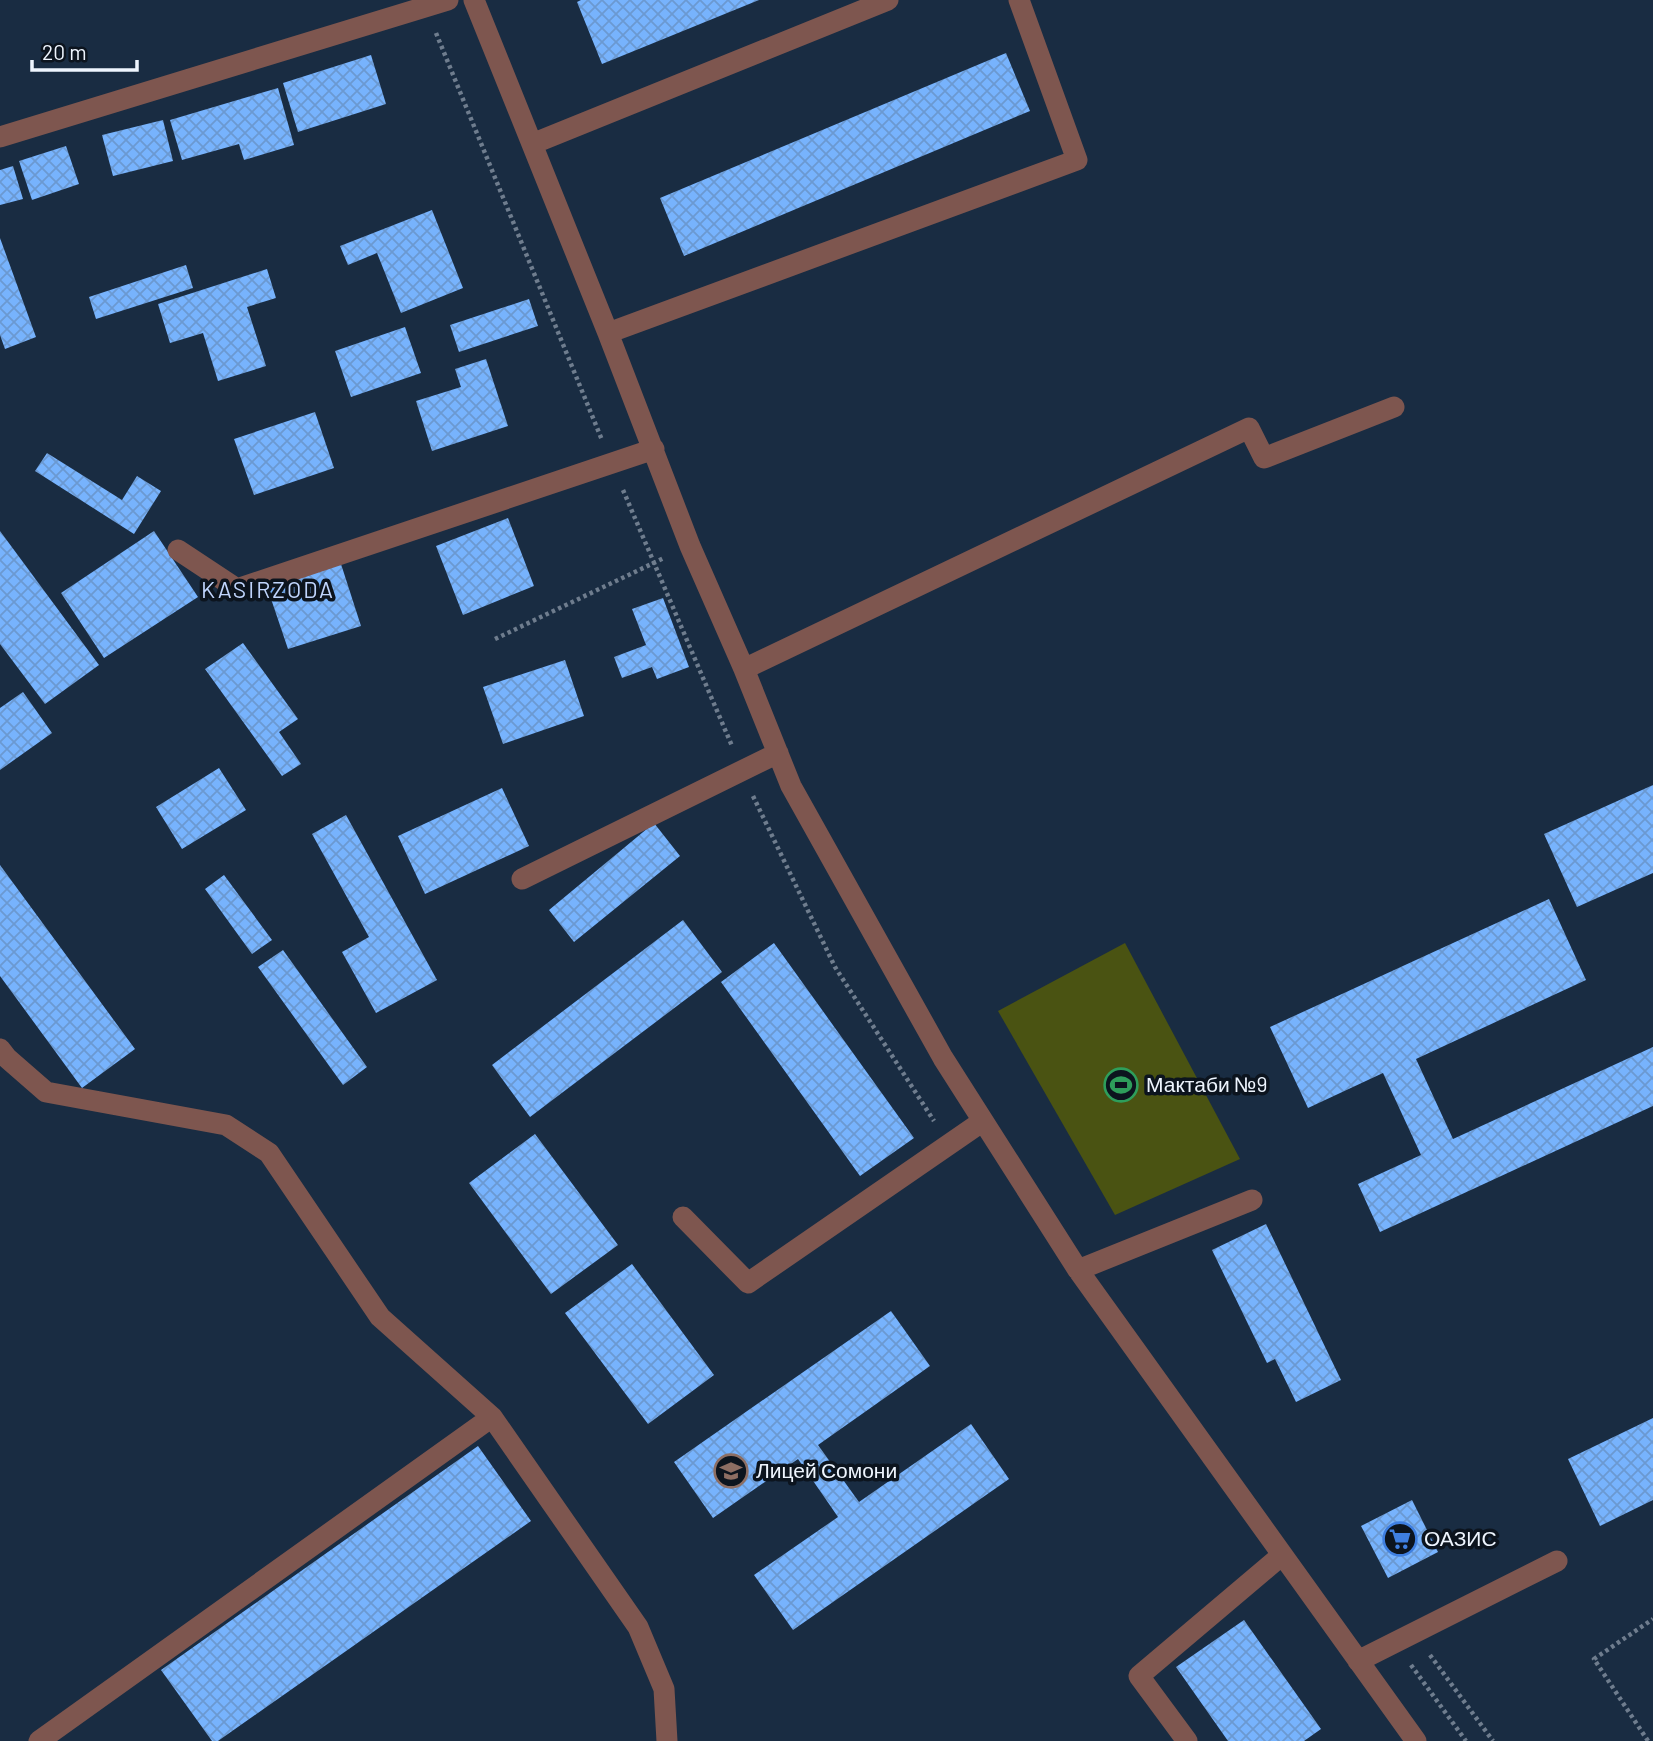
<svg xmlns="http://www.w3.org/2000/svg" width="1653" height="1741" viewBox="0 0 1653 1741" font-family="Barlow,sans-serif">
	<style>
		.pitch { fill: #4a5312 }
		.building { fill: url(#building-cross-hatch) }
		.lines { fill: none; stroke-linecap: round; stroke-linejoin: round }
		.path { stroke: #6f7d8e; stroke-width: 4.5; stroke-dasharray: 3.5 3.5; stroke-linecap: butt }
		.minor { stroke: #7e564f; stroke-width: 21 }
		.labels { text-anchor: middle; stroke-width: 7; stroke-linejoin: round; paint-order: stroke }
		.poi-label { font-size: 21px; fill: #eef5fe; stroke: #0c141e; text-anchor: start }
		.neighbourhood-label { font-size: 23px; letter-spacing: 2px; fill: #c0d5fd; stroke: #0c141e }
	</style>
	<defs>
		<pattern id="building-cross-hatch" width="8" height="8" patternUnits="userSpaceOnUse" patternTransform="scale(1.75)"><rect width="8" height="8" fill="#77b3fd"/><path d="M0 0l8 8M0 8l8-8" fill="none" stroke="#6b99d1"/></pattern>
	</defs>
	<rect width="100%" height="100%" fill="#192c42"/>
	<path class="pitch" d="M1125,943L1240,1159L1115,1215L998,1011Z"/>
	<path class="building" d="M581,0H759L602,64L577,2Z
		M1006,53L1030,111L684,256L660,198Z
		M371,55L386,104L298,132L283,83Z
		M278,88L294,145L244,160L239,144L182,160L170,120Z
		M163,120L173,161L113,176L102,135Z
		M66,146L79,184L32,200L19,161Z
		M13,166L23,199L0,205V170Z
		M432,210L463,288L401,313L377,253L348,265L340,246Z
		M0,238L36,337L5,349L0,335Z
		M186,265L193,288L96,319L89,297Z
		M267,269L276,298L247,307L266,366L218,381L203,333L170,343L158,304Z
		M529,299L538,326L459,352L450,325Z
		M405,327L421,373L351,397L335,351Z
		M486,359L508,426L432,451L416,401L461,387L455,369Z
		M315,412L334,468L254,495L234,439Z
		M47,453L122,500L137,476L161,491L134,534L35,471Z
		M508,518L534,586L463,615L436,546Z
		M0,531L99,665L45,704L0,644Z
		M154,531L198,597L104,658L61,593Z
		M341,564L361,626L288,649L267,587Z
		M663,598L689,667L657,679L652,667L622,678L614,657L646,645L632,609Z
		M243,643L298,719L279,732L301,764L282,776L205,669Z
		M565,660L584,716L503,744L483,687Z
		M23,692L52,733L0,770V708Z
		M219,768L246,810L182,849L156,807Z
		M1653,785V873L1577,907L1544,834Z
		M502,788L529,846L425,894L398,836Z
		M346,815L437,980L376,1013L342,952L369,937L312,834Z
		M654,823L680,856L574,942L549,910Z
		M0,865L135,1049L82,1088L0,976Z
		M224,875L272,940L252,954L205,889Z
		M1549,899L1586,980L1416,1059L1453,1139L1653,1047V1106L1380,1232L1358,1184L1421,1155L1383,1073L1308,1108L1270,1027Z
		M683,920L722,972L530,1117L492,1065Z
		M774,943L914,1138L860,1176L721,982Z
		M283,950L367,1067L343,1085L258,967Z
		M535,1134L618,1245L551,1294L469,1183Z
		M1266,1224L1341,1380L1296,1402L1275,1359L1267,1363L1212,1250Z
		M632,1264L714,1375L648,1424L565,1313Z
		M891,1311L930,1366L818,1445L859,1502L971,1424L1009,1479L793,1630L754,1575L838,1517L798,1459L713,1518L674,1462Z
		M1653,1418V1500L1600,1526L1568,1459Z
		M478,1446L531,1521L218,1741H212L161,1670Z
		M1412,1500L1438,1552L1388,1578L1361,1526Z
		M1244,1620L1321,1729L1304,1741H1228L1176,1667Z"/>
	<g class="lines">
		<path class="path" d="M436,33L602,440
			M623,490L732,746
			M495,639L664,558
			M753,796L835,967L934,1121
			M1430,1655L1493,1741
			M1411,1665L1466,1741
			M1648,1741L1594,1659L1653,1619"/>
		<path class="minor" d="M474,0L608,333L690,546L744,669L791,786L943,1058L1078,1270L1416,1741
			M0,137L448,0
			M532,144L888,0
			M608,333L1077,160L1019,0
			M178,550L237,589L654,449
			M744,669L1249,428L1264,458L1394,407
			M522,879L778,753
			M0,1049L7,1058L46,1092L226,1125L269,1153L380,1317L492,1417L638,1627L664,1689L667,1741
			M683,1217L748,1283L983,1121
			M1078,1270L1252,1200
			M1358,1661L1557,1561
			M39,1741L492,1417
			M1187,1741L1139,1676L1282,1555"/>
	</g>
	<defs>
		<symbol id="stadium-ring" viewBox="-11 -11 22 22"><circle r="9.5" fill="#0c141e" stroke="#2e9e5b" stroke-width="1.5"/><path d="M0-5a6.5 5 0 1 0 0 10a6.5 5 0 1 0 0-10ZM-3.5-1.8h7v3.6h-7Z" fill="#2e9e5b"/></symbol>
		<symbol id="school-ring" viewBox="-11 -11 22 22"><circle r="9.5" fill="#0c141e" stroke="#8d6e63" stroke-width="1.5"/><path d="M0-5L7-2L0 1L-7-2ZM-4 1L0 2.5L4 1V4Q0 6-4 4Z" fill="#8d6e63"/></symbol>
		<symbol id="supermarket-ring" viewBox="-11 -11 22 22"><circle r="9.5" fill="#0c141e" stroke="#3f7fe0" stroke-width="1.5"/><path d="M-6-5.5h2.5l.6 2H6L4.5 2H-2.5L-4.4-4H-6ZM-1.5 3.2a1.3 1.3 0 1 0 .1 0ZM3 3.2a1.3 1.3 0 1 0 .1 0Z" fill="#3f7fe0"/></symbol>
	</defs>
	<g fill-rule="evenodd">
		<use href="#stadium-ring" x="1102" y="1066" width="38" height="38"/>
		<use href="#school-ring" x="712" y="1452" width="38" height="38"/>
		<use href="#supermarket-ring" x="1381" y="1520" width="38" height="38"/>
	</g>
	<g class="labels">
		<g class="poi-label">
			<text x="1146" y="1092">Мактаби №9</text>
			<text x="756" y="1478">Лицей Сомони</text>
			<text x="1424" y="1546">ОАЗИС</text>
		</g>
		<g class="neighbourhood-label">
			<text x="268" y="598">KASIRZODA</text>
		</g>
	</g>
	<path d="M32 60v10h105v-10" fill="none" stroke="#eef5fe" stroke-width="3.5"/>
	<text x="42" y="60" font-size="21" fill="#eef5fe" stroke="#0c141e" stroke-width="5" paint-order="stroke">20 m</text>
</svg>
